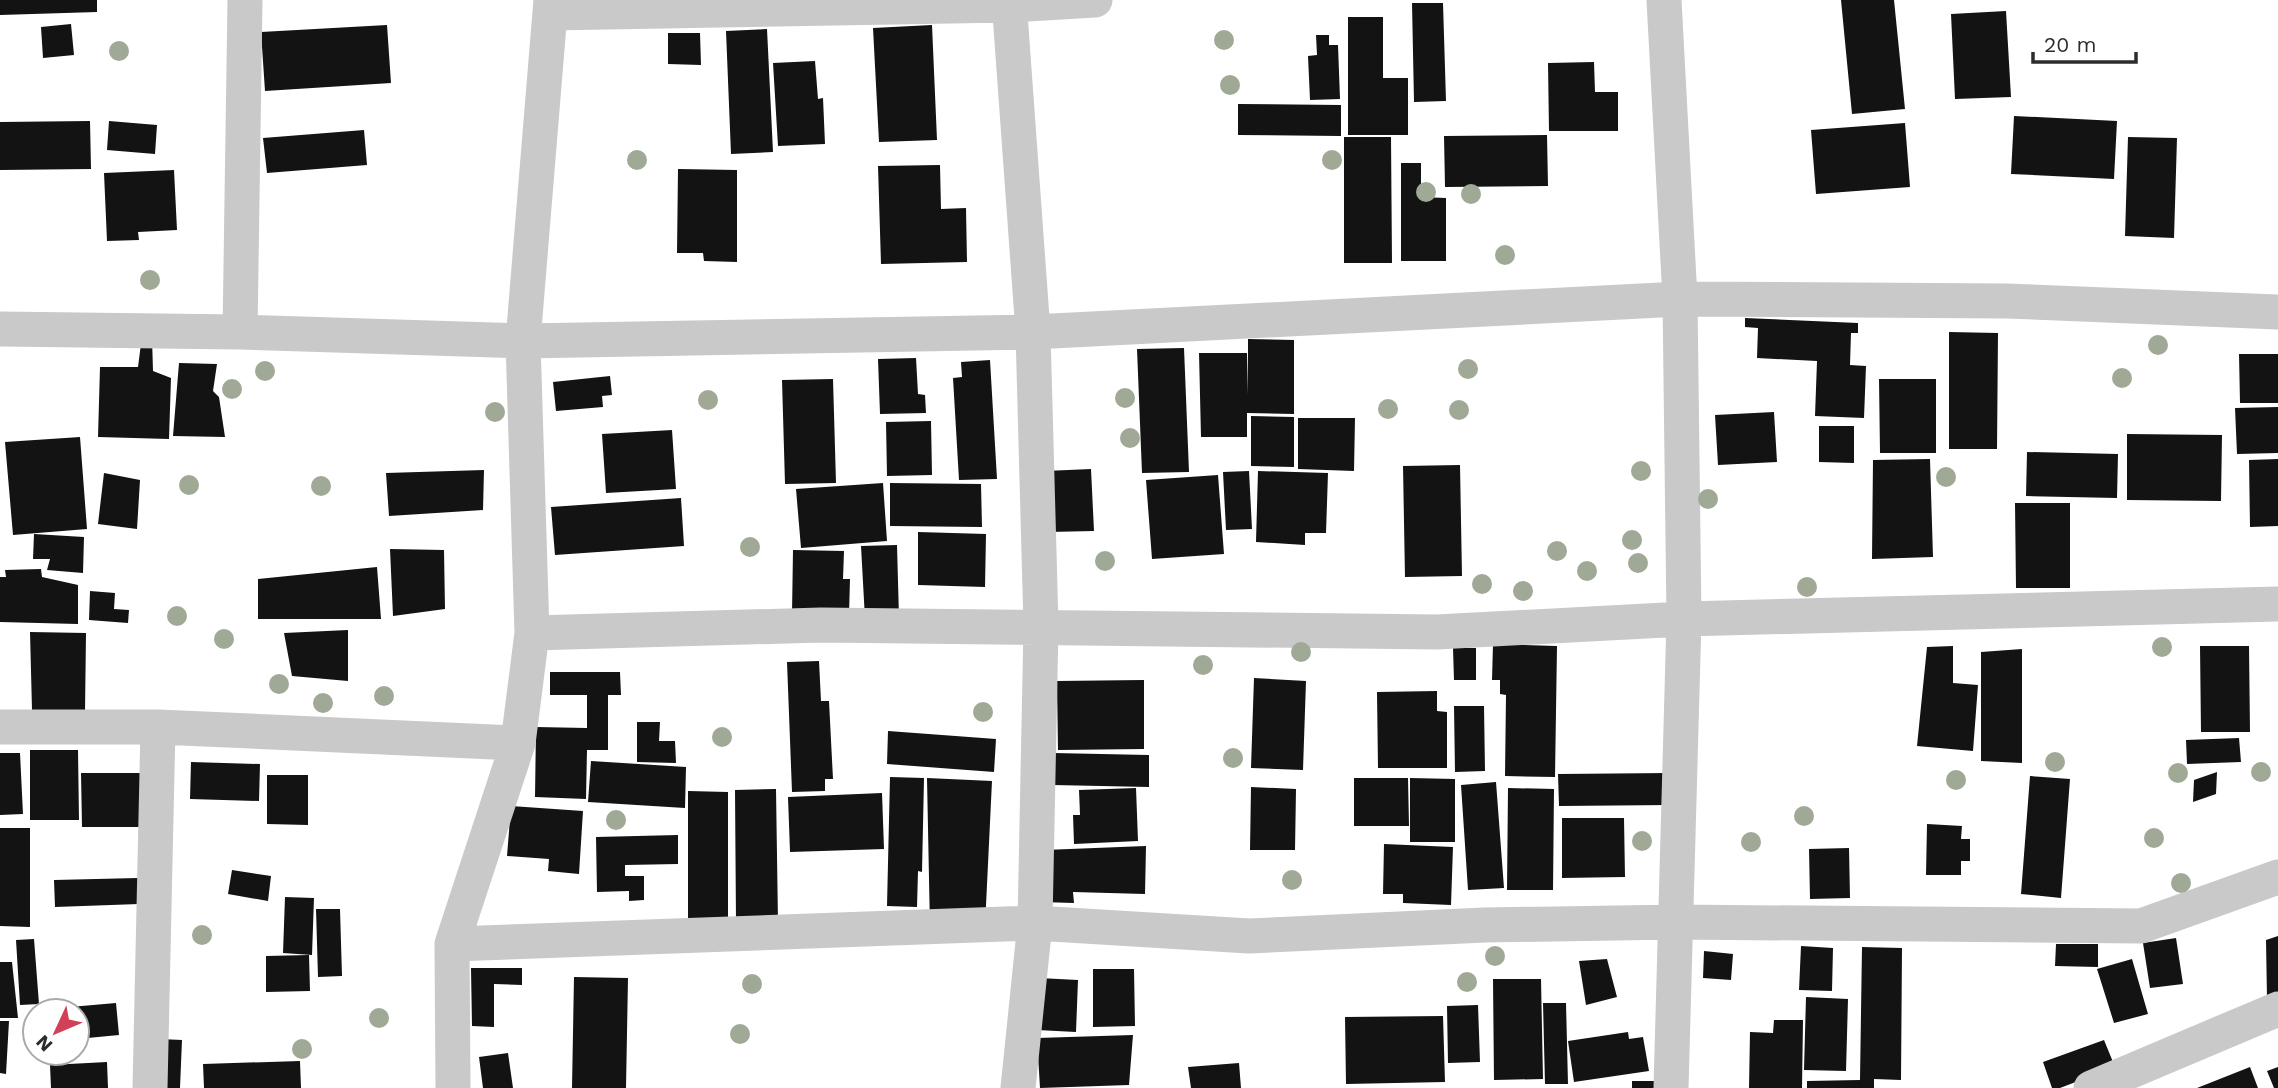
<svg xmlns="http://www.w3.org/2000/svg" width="2278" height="1088" viewBox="0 0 2278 1088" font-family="'Work Sans',sans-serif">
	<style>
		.building { fill: #131313 }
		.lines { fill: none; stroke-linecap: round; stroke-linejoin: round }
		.minor { stroke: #c9c9c9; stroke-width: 35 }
		.tree { fill: #a0a995 }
	</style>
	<rect width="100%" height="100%" fill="#fff"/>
	<path class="building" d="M0,0H97V12L0,15Z
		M1841,0H1894L1905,109L1852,114Z
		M1412,3H1443L1446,101L1414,102Z
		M2006,11L2011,97L1955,99L1951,14Z
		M1348,17H1383V78H1408V135H1348Z
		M71,24L74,55L43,58L41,27Z
		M387,25L391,83L265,91L261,32Z
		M932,25L937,140L879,142L873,28Z
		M767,29L773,152L731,154L726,31Z
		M668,33H700L701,65L668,64Z
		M1316,35H1329V45H1338L1340,99L1310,100L1308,56L1317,55Z
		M815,61L818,99L823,98L825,144L778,146L773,63Z
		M1594,62L1595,92H1618V131H1549L1548,63Z
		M1238,104L1341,105V136L1238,135Z
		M2014,116L2117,121L2114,179L2011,174Z
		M90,121L91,169L0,170V122Z
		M109,121L157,125L155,154L107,150Z
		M1905,123L1910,187L1816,194L1811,130Z
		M364,130L367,165L267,173L263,138Z
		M1547,135L1548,186L1445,187L1444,136Z
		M1344,137H1391L1392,263H1344Z
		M2128,137L2177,138L2174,238L2125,236Z
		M1401,163H1421V197L1446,198V261H1401Z
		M940,165L941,209L966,208L967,262L881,264L878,166Z
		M678,169L737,170V262L704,261L703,253H677Z
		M174,170L177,230L138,232L139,240L107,241L104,173Z
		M1745,318L1858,323V333H1851L1850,365L1866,366L1864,418L1815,416L1817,361L1757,358L1758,328L1745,327Z
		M1949,332L1998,333L1997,449H1949Z
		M142,336L152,338L153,371L171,378L169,439L98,437L100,367H138Z
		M1248,339L1294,340V414L1247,413V437H1201L1199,353H1247L1248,395Z
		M1184,348L1189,472L1142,473L1137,349Z
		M2239,354H2278V403H2240Z
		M916,358L918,394L925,395L926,413L880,414L878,359Z
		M990,360L997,479L959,480L953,378L962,377L961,362Z
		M179,363L217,364L213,391L219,397L225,437L173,436Z
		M610,376L612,395L602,396L603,407L556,411L553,382Z
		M833,379L836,483L785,484L782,380Z
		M1879,379H1936V453H1880Z
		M2278,407V453L2237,454L2235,408Z
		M1774,412L1777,462L1718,465L1715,415Z
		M1251,416L1294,417V467L1251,466Z
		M1298,418H1355L1354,471L1298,469Z
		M931,421L932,475L887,476L886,422Z
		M1819,426H1854V463L1819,462Z
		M672,430L676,489L606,493L602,434Z
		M2127,434L2222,435L2221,501L2127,500Z
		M80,437L87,529L13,535L5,442Z
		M2027,452L2118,454L2117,498L2026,496Z
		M1930,459L1933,557L1872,559L1873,460Z
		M2278,459V526L2250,527L2249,460Z
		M1460,465L1462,576L1405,577L1403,466Z
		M1091,469L1094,531L1048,532L1045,471Z
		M484,470L483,510L389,516L386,473Z
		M1249,471L1252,529L1226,530L1223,472Z
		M1258,471L1328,473L1326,533H1305V545L1256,542Z
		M104,473L140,480L137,529L98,524Z
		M1218,475L1224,554L1152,559L1146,480Z
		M883,483L887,541L801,548L796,489Z
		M890,483L981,484L982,527L890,526Z
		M681,498L684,546L555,555L551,507Z
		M2015,503H2070V588H2016Z
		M918,532L986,534L985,587L918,585Z
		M34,534L84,537L83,573L47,570L50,559H33Z
		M897,545L899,618L865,619L861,546Z
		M390,549L444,550L445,609L393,616Z
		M793,550L844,551L843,579H850L849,615L792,614Z
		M377,567L381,619H258V579Z
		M41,569L42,577L78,585V624L0,622V577H6L5,570Z
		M90,591L115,593L114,609L129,610L128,623L89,620Z
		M348,630V681L292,676L284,633Z
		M30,632L86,633L85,712L32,710Z
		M1493,644L1557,646L1555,777L1505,776L1506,695L1500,694V680H1492Z
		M1953,646V683L1978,685L1973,751L1917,746L1927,647Z
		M2200,646H2249L2250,732H2201Z
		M1453,648H1476V680H1454Z
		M2022,649V763L1981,761V652Z
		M819,661L821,701H829L833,779H825V791L792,792L787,662Z
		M550,672H620L621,695H608V750H587L586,799L535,797L536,727L587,728V695H550Z
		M1254,678L1306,681L1303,770L1251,768Z
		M1144,680V749L1058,750L1057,681Z
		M1437,691V711L1447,712V768H1378L1377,692Z
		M1454,706H1484L1485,771L1455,772Z
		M637,722H660L659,741H675L676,763L637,762Z
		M888,731L996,739L994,772L887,764Z
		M2239,738L2241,762L2187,764L2186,740Z
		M30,750H78L79,820H30Z
		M0,753H20L23,814L0,815Z
		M1053,753L1149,755V787L1053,785Z
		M591,761L686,767L685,808L588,802Z
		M191,762L260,764L259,801L190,799Z
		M2217,772L2216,794L2193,802L2194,780Z
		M81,773H150V827H82Z
		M1670,773L1671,805L1559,806L1558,774Z
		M267,775H308V825L267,824Z
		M2030,776L2070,779L2061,898L2021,894Z
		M890,777L924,778L922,872L918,871L917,907L887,906Z
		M927,778L992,781L985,926L930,929Z
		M1354,778H1408L1409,826H1354Z
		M1410,778L1455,779V842H1410Z
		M1496,782L1504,888L1468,890L1461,785Z
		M1251,787L1296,789L1295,850H1250Z
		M1136,788L1138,841L1074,844L1073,815H1080L1079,790Z
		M1508,788L1554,789L1553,890H1507Z
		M776,789L778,923H736L735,790Z
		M688,791L728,792V919H688Z
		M882,793L884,849L790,852L788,797Z
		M511,806L583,811L579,874L548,871L549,859L507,856Z
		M1562,818H1624L1625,877L1562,878Z
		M1927,824L1962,826L1961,839H1970V861H1961V875H1926Z
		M0,828H30V927L0,926Z
		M678,835V864L625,865V876H644V900L629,901V891L597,892L596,837Z
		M1384,844L1453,847L1451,905L1403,903V894H1383Z
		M1146,846L1145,894L1073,892L1074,903L1041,902L1044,850Z
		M1849,848L1850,898L1810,899L1809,849Z
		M232,870L271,876L268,901L228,894Z
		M138,878L139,904L55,907L54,880Z
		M285,897L314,898L312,955L283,953Z
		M316,909H340L342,976L318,977Z
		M2278,936V997L2267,999L2266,940Z
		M2176,938L2183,984L2150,988L2143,943Z
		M34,939L39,1004L20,1005L16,940Z
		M2056,944H2098V967L2055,966Z
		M1801,946L1833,948L1832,991L1799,990Z
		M1862,947L1902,948L1901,1080L1874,1079V1088H1807V1081L1860,1080Z
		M1704,951L1733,954L1731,980L1703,978Z
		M309,955L310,991L266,992V956Z
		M1607,959L1617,997L1586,1005L1579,961Z
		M2132,959L2148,1014L2114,1023L2097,969Z
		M0,962H12L18,1018H0Z
		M471,968H522V985L494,984V1027L472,1026Z
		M1093,969H1134L1135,1026L1093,1027Z
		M574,977L628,978L626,1088H572Z
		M1039,978L1078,980L1076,1032L1037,1030Z
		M1493,979H1541L1543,1079L1494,1080Z
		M1806,997L1848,999L1846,1071L1804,1070Z
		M116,1003L119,1035L77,1039V1011H71L70,1007Z
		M1543,1003H1566L1568,1084H1545Z
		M1478,1005L1480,1062L1448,1063L1447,1006Z
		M1443,1016L1445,1082L1346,1084L1345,1017Z
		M1774,1020H1803L1802,1088H1749L1750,1032L1773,1033Z
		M0,1021H9L6,1074L0,1073Z
		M1628,1032L1629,1039L1643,1037L1649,1071L1574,1082L1568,1041Z
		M1133,1035L1129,1085L1040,1088L1037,1038Z
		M160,1039L182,1040L180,1088H158Z
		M2104,1040L2115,1067L2060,1088H2052L2043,1062Z
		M508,1053L513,1088H483L479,1057Z
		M300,1061L301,1088H204L203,1064Z
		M107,1062L108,1088H51L50,1065Z
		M1239,1063L1241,1088H1191L1188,1067Z
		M2250,1067L2258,1088H2197Z
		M2278,1067V1088H2274L2267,1071Z
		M1632,1081H1654V1088H1632Z"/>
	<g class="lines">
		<path class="minor" d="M1009,0L1033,332L1041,626L1035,923L1018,1088
			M1664,0L1680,299L1684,619L1671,1088
			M550,13L1010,5L1095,0
			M0,329L240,332L523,341L1033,332L1680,299L2007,301L2278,312
			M240,332L245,0
			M532,633L821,625L1437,632L1684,619L2278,604
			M0,727H158L518,743
			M452,944L1035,923L1249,936L1485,925L1677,922L2141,926L2278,877
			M150,1088L158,727
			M453,1088L452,944L518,743L532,633L523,341L551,0
			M2091,1088L2278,1009"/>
	</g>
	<g class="tree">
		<circle cx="1224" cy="40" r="10"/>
		<circle cx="119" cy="51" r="10"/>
		<circle cx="1230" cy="85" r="10"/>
		<circle cx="637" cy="160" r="10"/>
		<circle cx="1332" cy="160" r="10"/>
		<circle cx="1426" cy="192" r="10"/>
		<circle cx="1471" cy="194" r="10"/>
		<circle cx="1505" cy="255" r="10"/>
		<circle cx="150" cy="280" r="10"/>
		<circle cx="2158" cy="345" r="10"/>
		<circle cx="1468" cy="369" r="10"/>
		<circle cx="265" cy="371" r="10"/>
		<circle cx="2122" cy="378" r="10"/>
		<circle cx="232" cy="389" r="10"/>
		<circle cx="1125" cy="398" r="10"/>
		<circle cx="708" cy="400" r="10"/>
		<circle cx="1388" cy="409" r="10"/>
		<circle cx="1459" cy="410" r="10"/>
		<circle cx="495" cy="412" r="10"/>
		<circle cx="1130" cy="438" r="10"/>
		<circle cx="1641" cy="471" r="10"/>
		<circle cx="1946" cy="477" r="10"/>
		<circle cx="189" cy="485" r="10"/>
		<circle cx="321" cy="486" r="10"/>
		<circle cx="1708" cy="499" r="10"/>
		<circle cx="1632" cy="540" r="10"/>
		<circle cx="750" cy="547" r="10"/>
		<circle cx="1557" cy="551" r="10"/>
		<circle cx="1105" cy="561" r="10"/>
		<circle cx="1638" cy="563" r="10"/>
		<circle cx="1587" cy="571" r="10"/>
		<circle cx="1482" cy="584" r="10"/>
		<circle cx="1807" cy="587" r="10"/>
		<circle cx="1523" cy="591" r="10"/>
		<circle cx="177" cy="616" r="10"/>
		<circle cx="224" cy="639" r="10"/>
		<circle cx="2162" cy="647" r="10"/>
		<circle cx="1301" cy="652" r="10"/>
		<circle cx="1203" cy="665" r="10"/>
		<circle cx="279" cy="684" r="10"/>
		<circle cx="384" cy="696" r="10"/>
		<circle cx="323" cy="703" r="10"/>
		<circle cx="983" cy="712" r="10"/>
		<circle cx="722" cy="737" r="10"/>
		<circle cx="1233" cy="758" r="10"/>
		<circle cx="2055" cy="762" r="10"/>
		<circle cx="2261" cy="772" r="10"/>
		<circle cx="2178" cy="773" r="10"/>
		<circle cx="1956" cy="780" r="10"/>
		<circle cx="1804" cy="816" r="10"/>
		<circle cx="616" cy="820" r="10"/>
		<circle cx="2154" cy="838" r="10"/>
		<circle cx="1642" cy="841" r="10"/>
		<circle cx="1751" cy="842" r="10"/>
		<circle cx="1292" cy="880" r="10"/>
		<circle cx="2181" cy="883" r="10"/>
		<circle cx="202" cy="935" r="10"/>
		<circle cx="1495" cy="956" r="10"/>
		<circle cx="1467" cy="982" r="10"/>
		<circle cx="752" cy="984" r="10"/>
		<circle cx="379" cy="1018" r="10"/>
		<circle cx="740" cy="1034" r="10"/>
		<circle cx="302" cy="1049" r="10"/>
	</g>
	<g transform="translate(56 1032) rotate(226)"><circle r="33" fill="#ffffff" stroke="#ababab" stroke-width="2"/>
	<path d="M0-5L12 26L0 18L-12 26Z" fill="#d14057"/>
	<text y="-10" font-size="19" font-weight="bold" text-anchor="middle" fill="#2c2c2c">N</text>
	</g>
	<path d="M2033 52v10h103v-10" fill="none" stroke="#2c2c2c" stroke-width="3.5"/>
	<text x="2044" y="52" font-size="21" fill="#2c2c2c" stroke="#ffffff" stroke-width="5" paint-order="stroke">20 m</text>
</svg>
